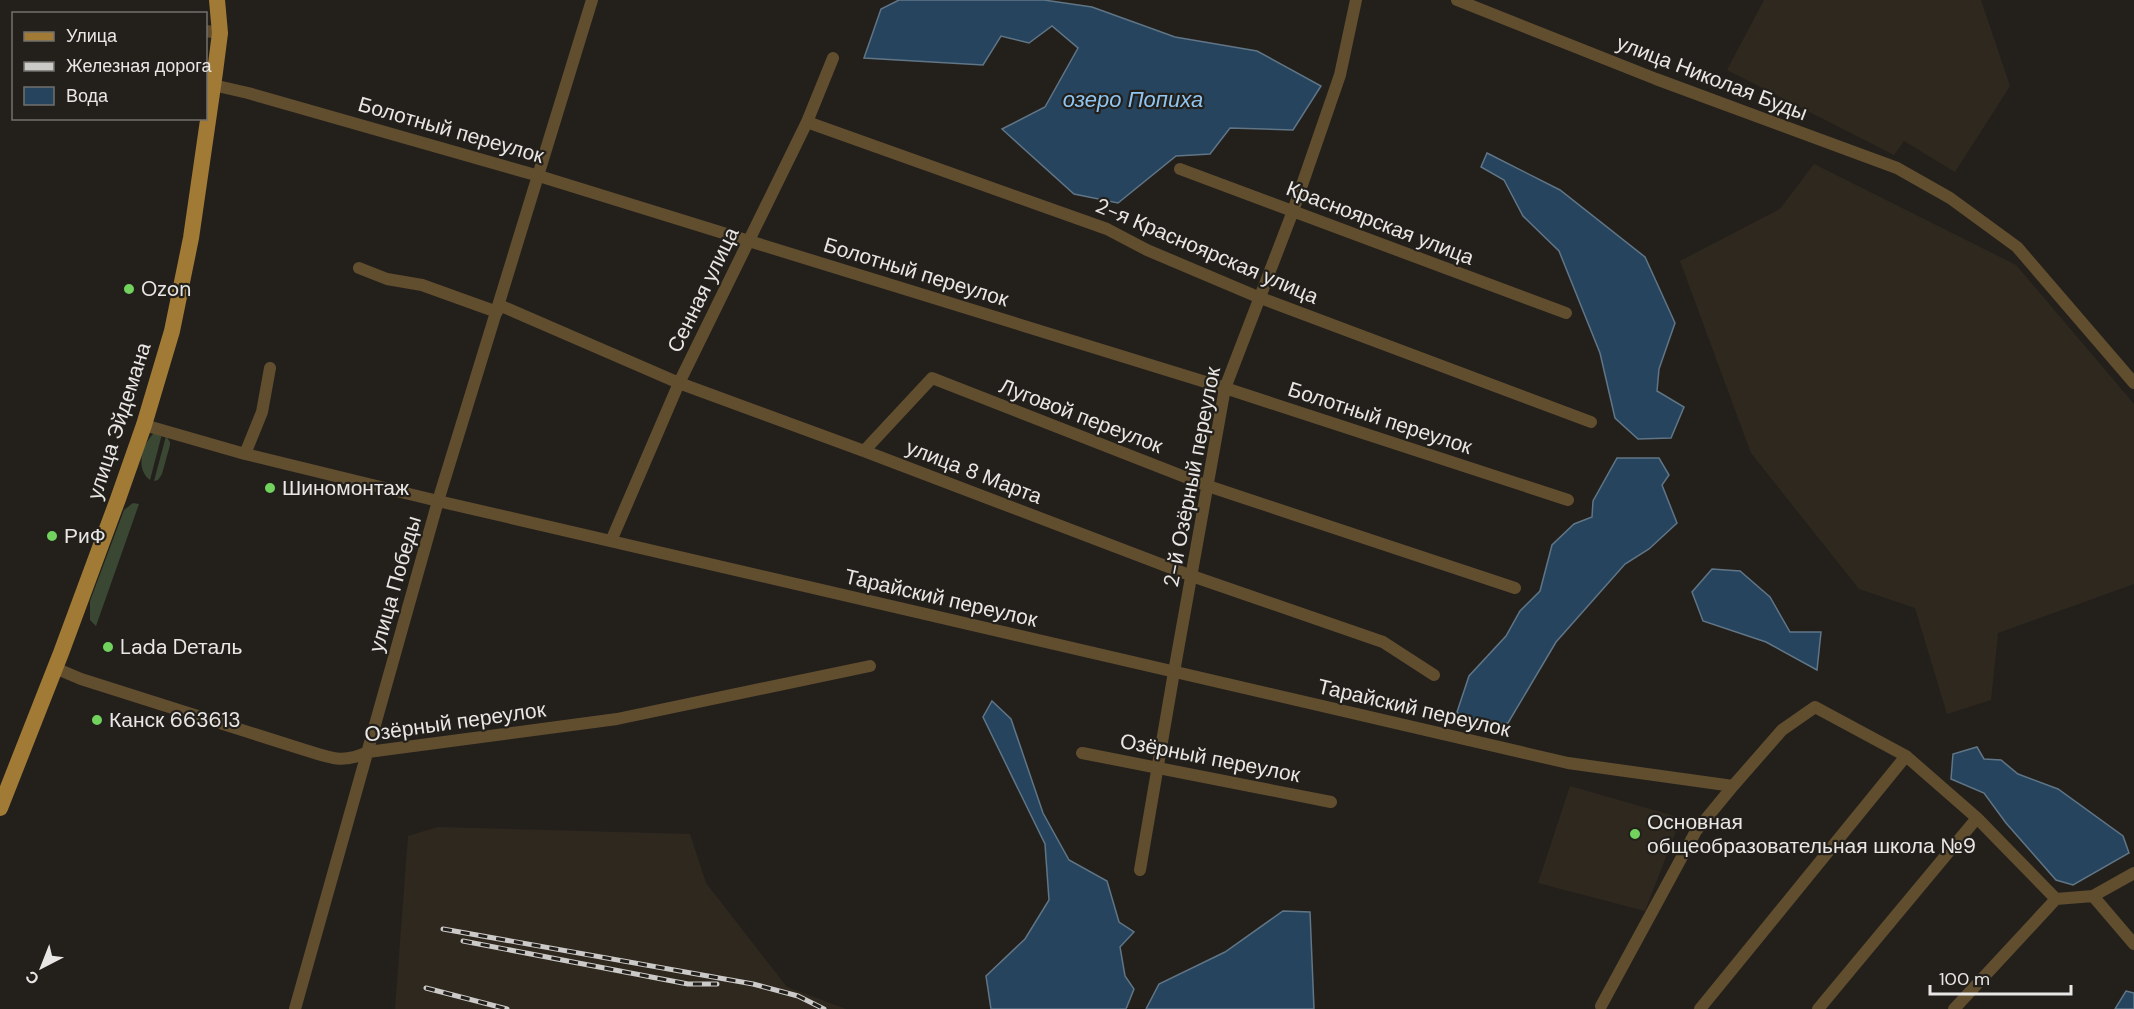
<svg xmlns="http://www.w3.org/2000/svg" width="2134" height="1009" viewBox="0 0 2134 1009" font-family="'DM Sans',sans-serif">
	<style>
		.built { fill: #2f281f }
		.green { fill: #394733 }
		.water { fill: #26445d; stroke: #607586; stroke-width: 1.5 }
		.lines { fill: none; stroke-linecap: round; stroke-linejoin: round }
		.minor { stroke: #614e2f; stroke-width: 12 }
		.major { stroke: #a17b36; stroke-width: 16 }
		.rail-casing { stroke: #cccac8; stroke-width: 5 }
		.rail { stroke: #23201c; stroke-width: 3; stroke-dasharray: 9; stroke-linecap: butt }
		.poi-dot { fill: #71d35e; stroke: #23201c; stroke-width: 2 }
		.labels { text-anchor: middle; stroke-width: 4.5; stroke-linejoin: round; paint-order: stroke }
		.street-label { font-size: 21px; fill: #e9e7e5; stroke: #23201c }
		.poi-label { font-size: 21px; fill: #e9e7e5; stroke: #23201c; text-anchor: start }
		.water-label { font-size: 22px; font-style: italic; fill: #8ec5f2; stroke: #23201c }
	</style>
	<rect width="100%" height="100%" fill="#23201c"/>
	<path class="built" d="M1764,0H1981L2010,86L1955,172L1904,141L1894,155L1727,70Z
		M1814,164L2016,265L2134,404V584L1998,633L1991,700L1947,714L1915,608L1859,589L1751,453L1680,261L1780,209Z
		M1570,786L1681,818L1645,911L1538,883Z
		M438,827L690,834L706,883L787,987L846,1009H395L408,836Z"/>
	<path class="green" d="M153,434H162L150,480C135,469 142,445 153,434Z
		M166,436L170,442V445L162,474L158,480L154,481Z
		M133,503L139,504L96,626L90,620V601L124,510Z"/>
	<path class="water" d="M899,0H1044L1092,7L1175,37L1257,51L1321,86L1293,130L1230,128L1210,154L1176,156L1118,203L1074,194L1002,129L1045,107L1078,48L1052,26L1029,43L1001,36L983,65L864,58L881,9Z
		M1487,153L1560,190L1645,257L1675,323L1659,369L1657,391L1684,407L1671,438L1638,439L1615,418L1600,353L1559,251L1523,216L1504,180L1481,167Z
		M1617,458H1659L1669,475L1662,485L1677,523L1649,549L1625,564L1556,642L1508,723L1469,726L1457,712L1469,676L1506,636L1520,611L1540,591L1552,545L1574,524L1592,517L1593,501Z
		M1712,569L1740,571L1770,597L1790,632H1821L1817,670L1766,642L1703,621L1692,592Z
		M992,701L1011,719L1043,813L1069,860L1107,881L1119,922L1134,932L1120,947L1125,976L1134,989L1126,1009H991L986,976L1025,939L1049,900L1045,844L983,717Z
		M1977,747L1984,759L2001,760L2018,774L2058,789L2123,836L2129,853L2073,885L2056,880L2006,823L1984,793L1951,779L1953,754Z
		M1283,911L1310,912L1314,1009H1146L1159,984L1225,952Z
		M2126,991L2134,993V1009H2115Z"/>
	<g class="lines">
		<path class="minor" d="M1457,0L1656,79L1897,168L1950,198L2017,247L2134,383
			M206,31L220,33
			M213,85L248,93L539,176L749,241L1225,388L1568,500
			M807,122L1107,229L1147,250L1258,297L1591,422
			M1180,169L1566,313
			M359,268L387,279L422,285L497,312
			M499,305L679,383L864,451L1192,576L1383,642L1434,675
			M144,425L245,454L438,501L1568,763L1733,786
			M864,451L932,378L1208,486L1515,588
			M245,454L262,412L270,368
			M611,541L679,383L807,122L833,58
			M55,668L81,679L305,750C331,758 342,764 368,752L617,719L870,666
			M1082,753L1331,802
			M1140,870L1174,672L1225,388L1293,211L1340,75L1356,0
			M2093,896L2134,944
			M1601,1006L1696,831L1733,786L1782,730L1815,707L1906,756L1977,818L2056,899
			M295,1009L438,501L592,0
			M1700,1009L1906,756
			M1818,1009L1977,818
			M1954,1009L2056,899L2093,896L2134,873"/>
		<path class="major" d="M0,808L61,653L118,499L144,425L172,331L191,238L215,72L220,33L217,0"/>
		<defs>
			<path id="rail" d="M443,929L753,984L798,996L824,1009
				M463,941L688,984H717
				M426,988L507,1009"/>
		</defs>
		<use href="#rail" class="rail-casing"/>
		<use href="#rail" class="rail"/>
	</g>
	<g class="poi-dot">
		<circle cx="129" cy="289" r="6"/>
		<circle cx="270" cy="488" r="6"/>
		<circle cx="52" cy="536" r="6"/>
		<circle cx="108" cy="647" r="6"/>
		<circle cx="97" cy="720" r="6"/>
		<circle cx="1635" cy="834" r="6"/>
	</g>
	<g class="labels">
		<g class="street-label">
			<text transform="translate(1712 78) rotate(21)" y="7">улица Николая Буды</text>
			<text transform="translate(451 130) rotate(16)" y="7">Болотный переулок</text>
			<text transform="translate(1380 223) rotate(21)" y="7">Красноярская улица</text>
			<text transform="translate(1207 251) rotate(23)" y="7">2-я Красноярская улица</text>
			<text transform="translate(916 272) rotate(17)" y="7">Болотный переулок</text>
			<text transform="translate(703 290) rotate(-64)" y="7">Сенная улица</text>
			<text transform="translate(1081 416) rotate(21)" y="7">Луговой переулок</text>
			<text transform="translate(1380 418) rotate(18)" y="7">Болотный переулок</text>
			<text transform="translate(119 421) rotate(-72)" y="7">улица Эйдемана</text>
			<text transform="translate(974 472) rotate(21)" y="7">улица 8 Марта</text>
			<text transform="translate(1192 477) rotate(-79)" y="7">2-й Озёрный переулок</text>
			<text transform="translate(395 584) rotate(-74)" y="7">улица Победы</text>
			<text transform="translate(941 598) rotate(13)" y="7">Тарайский переулок</text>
			<text transform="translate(1414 708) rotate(13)" y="7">Тарайский переулок</text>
			<text transform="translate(455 722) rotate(-8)" y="7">Озёрный переулок</text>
			<text transform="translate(1210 758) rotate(11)" y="7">Озёрный переулок</text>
		</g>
		<g class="poi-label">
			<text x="141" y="296">Ozon</text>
			<text x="282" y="495">Шиномонтаж</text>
			<text x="64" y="543">РиФ</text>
			<text x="120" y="654">Lada Dеталь</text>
			<text x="109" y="727">Канск 663613</text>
			<text x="1647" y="829">Основная<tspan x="1647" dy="24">общеобразовательная школа №9</tspan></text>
		</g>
		<g class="water-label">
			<text x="1133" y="107">озеро Попиха</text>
		</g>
	</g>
	<rect x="12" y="12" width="195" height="108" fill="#23201c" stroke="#72706c" stroke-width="1.5"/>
	<rect x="24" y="32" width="30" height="9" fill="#a17b36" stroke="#72706c" stroke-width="1.5"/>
	<text x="66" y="42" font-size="18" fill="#e9e7e5">Улица</text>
	<rect x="24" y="62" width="30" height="9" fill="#cccac8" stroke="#72706c" stroke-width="1.5"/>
	<text x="66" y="72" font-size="18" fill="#e9e7e5">Железная дорога</text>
	<rect x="24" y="87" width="30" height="18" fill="#26445d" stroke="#72706c" stroke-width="1.5"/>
	<text x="66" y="102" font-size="18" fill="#e9e7e5">Вода</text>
	<g transform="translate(42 967) rotate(222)" stroke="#23201c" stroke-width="4.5" paint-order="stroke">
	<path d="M0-4.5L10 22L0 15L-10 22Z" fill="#e9e7e5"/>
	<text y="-9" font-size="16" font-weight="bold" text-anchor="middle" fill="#e9e7e5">С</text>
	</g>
	<path d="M1930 985v9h141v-9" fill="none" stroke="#e9e7e5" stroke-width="3"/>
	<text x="1939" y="985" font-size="18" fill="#e9e7e5" stroke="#23201c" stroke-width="4.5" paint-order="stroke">100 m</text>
</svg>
